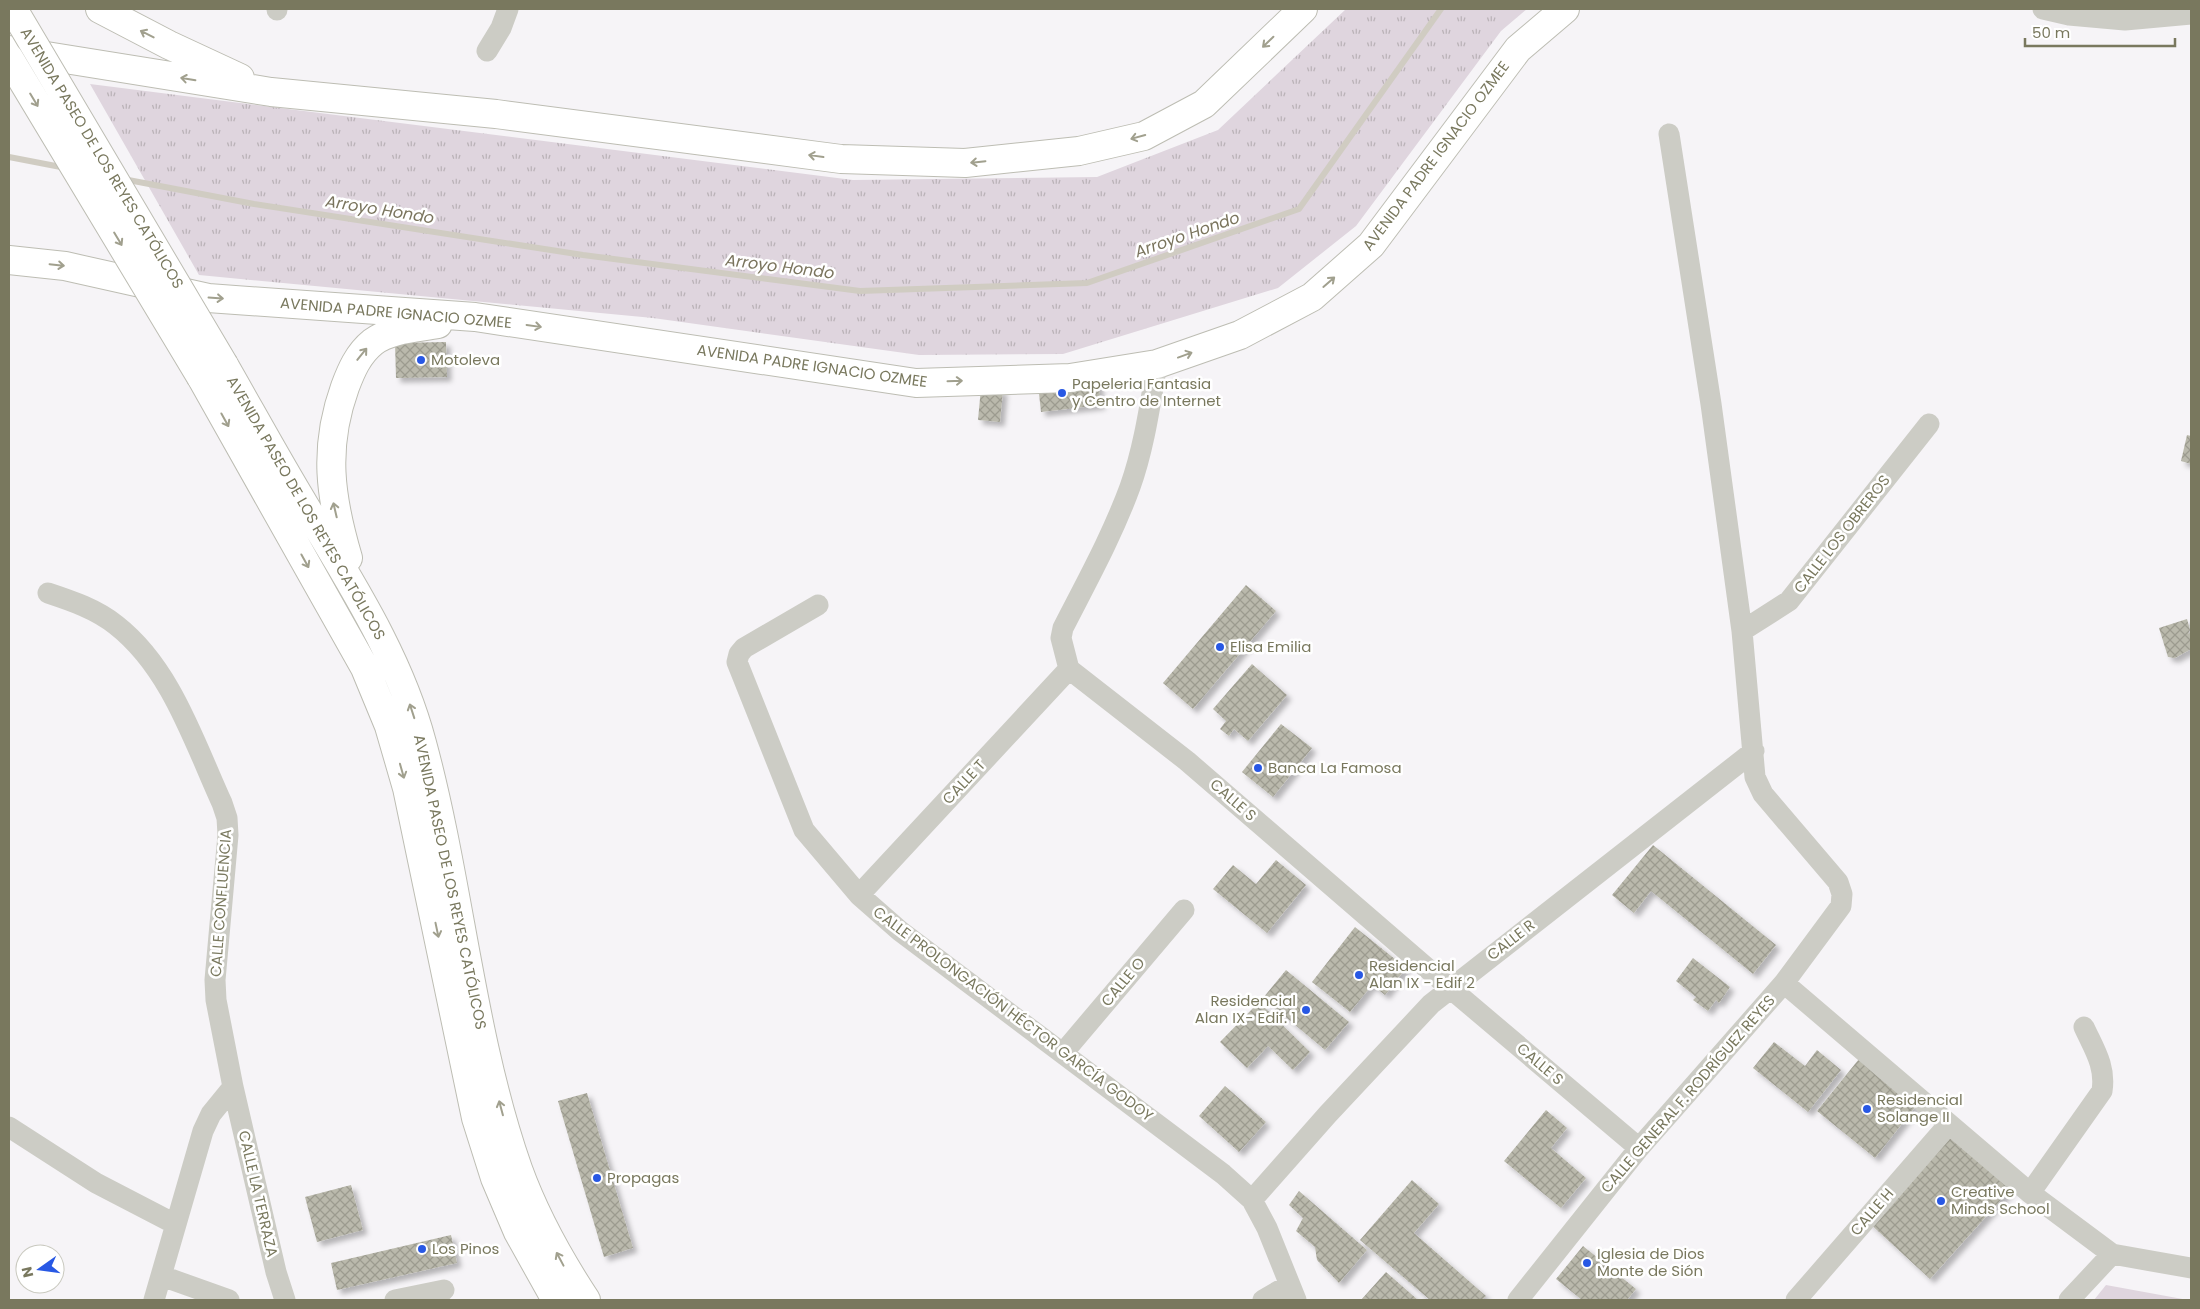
<svg xmlns="http://www.w3.org/2000/svg" width="2200" height="1309" viewBox="0 0 2200 1309" font-family="Poppins,sans-serif">
	<style>
		.park { fill: url(#park-tufts) }
		.pitch { fill: #dfd5de }
		.lines { fill: none; stroke-linecap: round; stroke-linejoin: round }
		.stream { stroke: #d0ccc2; stroke-width: 6 }
		.building { fill: url(#building-cross-hatch); filter: url(#shadow) }
		.secondary-casing { stroke: #bdbdb3; stroke-width: 30 }
		.street { stroke: #ccccc5; stroke-width: 21 }
		.secondary { stroke: #fff; stroke-width: 28 }
		.secondary-bridge-casing { stroke: #bdbdb3; stroke-width: 30; stroke-linecap: butt }
		.secondary-bridge { stroke: #fff; stroke-width: 28 }
		.oneway { stroke: #a1a08e }
		.poi-dot { fill: #2858e4; stroke: #fff; stroke-width: 2 }
		.labels { text-anchor: middle; stroke-width: 5; stroke-linejoin: round; paint-order: stroke }
		.street-label { font-size: 15px; fill: #79785e; stroke: #fff }
		.poi-label { font-size: 15px; fill: #79785e; stroke: #fff; text-anchor: start }
		.water-label { font-size: 16px; font-style: italic; fill: #7a745d; stroke: #fff }
	</style>
	<defs>
		<pattern id="park-tufts" width="24" height="20" patternUnits="userSpaceOnUse" patternTransform="scale(1.25)"><rect width="24" height="20" fill="#dfd5de"/><path d="M3 7l-1-3M5 7V3M7 7l1-3M15 17l-1-3M17 17v-4M19 17l1-3" fill="none" stroke="#bab2b7"/></pattern>
		<pattern id="building-cross-hatch" width="8" height="8" patternUnits="userSpaceOnUse" patternTransform="scale(1.25)"><rect width="8" height="8" fill="#bab9ac"/><path d="M0 0l8 8M0 8l8-8" fill="none" stroke="#9c9b8f"/></pattern>
		<filter id="shadow"><feDropShadow dx="4.5" dy="4.5" stdDeviation="2.5" flood-color="#0004"/></filter>
	</defs>
	<rect width="100%" height="100%" fill="#f6f4f7"/>
	<path class="park" d="M1346,9H1527L1501,31L1356,226L1278,288L1063,354L919,355L653,318L199,275L90,84L853,180L1097,177L1218,130Z"/>
	<path class="pitch" d="M2106,1285L2188,1300H2094Z"/>
	<g class="lines">
		<path class="stream" d="M9,157L66,168
			M123,179L254,204L583,255L860,291L1087,283L1299,209L1441,9"/>
	</g>
	<path class="building" d="M446,342L447,377L396,378L395,343Z
		M1098,378L1101,405L1041,412L1038,384Z
		M981,388L1003,390L1000,422L978,420Z
		M2187,435L2191,436V464L2181,461Z
		M1246,585L1276,611L1193,709L1163,683Z
		M2187,619L2190,630L2188,634L2191,632V649L2175,658L2168,657L2159,628Z
		M1252,664L1287,695L1248,741L1234,729L1229,736L1220,729L1226,721L1213,709Z
		M1281,724L1312,748L1273,797L1242,772Z
		M1653,845L1776,945L1753,974L1651,891L1634,913L1612,895Z
		M1276,860L1306,885L1267,933L1213,889L1233,865L1256,884Z
		M1355,927L1406,968L1385,995L1372,985L1350,1012L1312,982Z
		M1693,958L1730,987L1719,1003L1716,1000L1708,1011L1693,1000L1696,997L1676,981Z
		M1286,970L1349,1022L1325,1050L1263,998Z
		M1259,1002L1310,1052L1293,1070L1268,1046L1247,1068L1220,1042Z
		M1774,1042L1805,1066L1817,1050L1841,1070L1808,1112L1753,1068Z
		M1859,1059L1916,1106L1875,1158L1817,1111Z
		M1225,1086L1266,1122L1239,1152L1199,1116Z
		M587,1093L633,1248L604,1257L558,1101Z
		M1546,1110L1567,1128L1551,1148L1586,1178L1561,1208L1504,1161Z
		M1949,1124L2017,1182L1930,1279L1866,1220Z
		M1412,1180L1439,1204L1414,1233L1486,1296L1482,1300H1430L1360,1240Z
		M351,1185L363,1230L317,1242L305,1197Z
		M1299,1191L1367,1250L1339,1283L1317,1260L1315,1247L1296,1231L1303,1218L1289,1205Z
		M451,1235L457,1263L337,1290L331,1263Z
		M1583,1246L1636,1289L1627,1300H1582L1556,1279Z
		M1386,1272L1418,1300H1361Z"/>
	<g class="lines">
		<defs>
			<path id="secondary" d="M100,9L169,45L240,78
				M9,50L271,92L496,114L841,159L965,163L1079,151L1144,136L1204,104L1303,9
				M9,260L65,266L208,298L475,317L916,383L1070,378L1157,364L1240,335L1312,297L1371,245L1518,49L1565,9
				M224,365C251,412 277,460 305,506C350,582 399,656 422,743C460,883 470,1032 518,1169C535,1216 559,1259 586,1300
				M201,377L365,668L389,726L407,788L476,1118L495,1178L518,1232L556,1300
				M348,558C330,497 323,448 345,387C351,371 358,354 373,342C390,329 417,328 438,324"/>
		</defs>
		<use href="#secondary" class="secondary-casing"/>
		<path class="street" d="M277,9V10
			M2043,9L2069,15L2125,20L2191,14
			M487,51L501,28L508,9
			M1157,364C1150,405 1144,448 1130,487C1112,536 1087,581 1063,628L1061,638L1069,669L1187,761L1450,988L1639,1148
			M48,593C72,601 96,609 116,625C171,668 194,742 222,803L227,818L228,835L215,980L216,1000L233,1087L211,1114L203,1131L154,1300
			M818,605L744,648L739,654L737,662L804,830L859,895L900,931L1223,1174L1252,1200L1267,1228L1296,1300
			M1742,631L1789,601L1929,424
			M859,895L1069,669
			M1784,983L2030,1193L2112,1254L2191,1268
			M1063,1053L1184,910
			M233,1087L276,1272L285,1300
			M9,1127L96,1183L175,1224
			M2030,1193L2102,1091C2106,1066 2094,1049 2084,1027
			M1252,1200L1328,1114L1431,1004L1754,751
			M162,1276L229,1300
			M395,1300L444,1290
			M1263,1300L1289,1285
			M1518,1300L1639,1148L1784,983L1841,906L1842,894L1838,882L1763,794L1755,777L1742,631L1711,404L1669,134
			M1796,1300L1949,1124
			M2069,1300L2112,1254"/>
		<use href="#secondary" class="secondary"/>
		<defs>
			<path id="secondary-bridge" d="M13,9L224,365
				M9,58L201,377"/>
		</defs>
		<use href="#secondary-bridge" class="secondary-bridge-casing"/>
		<use href="#secondary-bridge" class="secondary-bridge"/>
	</g>
	<defs><path id="oneway-shaft" d="M-6 0H5M1.5-3L5.5 0L1.5 3" fill="none" stroke-width="1.6" stroke-linecap="round" stroke-linejoin="round" transform="scale(1.25)"/></defs>
	<g class="oneway">
		<use href="#oneway-shaft" transform="translate(147 34) rotate(-153)"/>
		<use href="#oneway-shaft" transform="translate(1268 42) rotate(136)"/>
		<use href="#oneway-shaft" transform="translate(188 79) rotate(-171)"/>
		<use href="#oneway-shaft" transform="translate(34 100) rotate(59)"/>
		<use href="#oneway-shaft" transform="translate(1138 137) rotate(165)"/>
		<use href="#oneway-shaft" transform="translate(816 156) rotate(-172)"/>
		<use href="#oneway-shaft" transform="translate(978 162) rotate(174)"/>
		<use href="#oneway-shaft" transform="translate(118 239) rotate(59)"/>
		<use href="#oneway-shaft" transform="translate(57 265) rotate(6)"/>
		<use href="#oneway-shaft" transform="translate(1329 282) rotate(-41)"/>
		<use href="#oneway-shaft" transform="translate(216 298) rotate(4)"/>
		<use href="#oneway-shaft" transform="translate(534 326) rotate(8)"/>
		<use href="#oneway-shaft" transform="translate(362 354) rotate(-51)"/>
		<use href="#oneway-shaft" transform="translate(1185 355) rotate(-20)"/>
		<use href="#oneway-shaft" transform="translate(955 381) rotate(-2)"/>
		<use href="#oneway-shaft" transform="translate(225 420) rotate(61)"/>
		<use href="#oneway-shaft" transform="translate(335 510) rotate(-103)"/>
		<use href="#oneway-shaft" transform="translate(305 561) rotate(61)"/>
		<use href="#oneway-shaft" transform="translate(412 711) rotate(-108)"/>
		<use href="#oneway-shaft" transform="translate(402 771) rotate(74)"/>
		<use href="#oneway-shaft" transform="translate(437 930) rotate(78)"/>
		<use href="#oneway-shaft" transform="translate(501 1108) rotate(-105)"/>
		<use href="#oneway-shaft" transform="translate(560 1259) rotate(-118)"/>
	</g>
	<g class="poi-dot">
		<circle cx="421" cy="360" r="5"/>
		<circle cx="1062" cy="393" r="5"/>
		<circle cx="1220" cy="647" r="5"/>
		<circle cx="1258" cy="768" r="5"/>
		<circle cx="1359" cy="975" r="5"/>
		<circle cx="1306" cy="1010" r="5"/>
		<circle cx="1867" cy="1109" r="5"/>
		<circle cx="597" cy="1178" r="5"/>
		<circle cx="1941" cy="1201" r="5"/>
		<circle cx="422" cy="1249" r="5"/>
		<circle cx="1587" cy="1263" r="5"/>
	</g>
	<g class="labels">
		<g class="street-label">
			<text transform="translate(1436 156) rotate(-53)" y="5">AVENIDA PADRE IGNACIO OZMEE</text>
			<text transform="translate(102 158) rotate(59)" y="5">AVENIDA PASEO DE LOS REYES CATÓLICOS</text>
			<text transform="translate(396 313) rotate(5)" y="5">AVENIDA PADRE IGNACIO OZMEE</text>
			<text transform="translate(812 366) rotate(8)" y="5">AVENIDA PADRE IGNACIO OZMEE</text>
			<text transform="translate(306 508) rotate(60)" y="5">AVENIDA PASEO DE LOS REYES CATÓLICOS</text>
			<text transform="translate(1842 534) rotate(-52)" y="5">CALLE LOS OBREROS</text>
			<text transform="translate(964 782) rotate(-47)" y="5">CALLE T</text>
			<text transform="translate(1233 800) rotate(41)" y="5">CALLE S</text>
			<text transform="translate(450 882) rotate(78)" y="5">AVENIDA PASEO DE LOS REYES CATÓLICOS</text>
			<text transform="translate(221 903) rotate(-86)" y="5">CALLE CONFLUENCIA</text>
			<text transform="translate(1511 940) rotate(-38)" y="5">CALLE R</text>
			<text transform="translate(1123 982) rotate(-50)" y="5">CALLE O</text>
			<text transform="translate(1013 1014) rotate(37)" y="5">CALLE PROLONGACIÓN HÉCTOR GARCÍA GODOY</text>
			<text transform="translate(1540 1064) rotate(40)" y="5">CALLE S</text>
			<text transform="translate(1688 1094) rotate(-49)" y="5">CALLE GENERAL F. RODRÍGUEZ REYES</text>
			<text transform="translate(258 1194) rotate(77)" y="5">CALLE LA TERRAZA</text>
			<text transform="translate(1872 1212) rotate(-49)" y="5">CALLE H</text>
		</g>
		<g class="poi-label">
			<text x="431" y="365">Motoleva</text>
			<text x="1072" y="389">Papeleria Fantasia<tspan x="1072" dy="17">y Centro de Internet</tspan></text>
			<text x="1230" y="652">Elisa Emilia</text>
			<text x="1268" y="773">Banca La Famosa</text>
			<text x="1369" y="971">Residencial<tspan x="1369" dy="17">Alan IX - Edif 2</tspan></text>
			<text x="1296" y="1006" text-anchor="end">Residencial<tspan x="1296" dy="17">Alan IX- Edif. 1</tspan></text>
			<text x="1877" y="1105">Residencial<tspan x="1877" dy="17">Solange II</tspan></text>
			<text x="607" y="1183">Propagas</text>
			<text x="1951" y="1197">Creative<tspan x="1951" dy="17">Minds School</tspan></text>
			<text x="432" y="1254">Los Pinos</text>
			<text x="1597" y="1259">Iglesia de Dios<tspan x="1597" dy="17">Monte de Sión</tspan></text>
		</g>
		<g class="water-label">
			<text transform="translate(380 209) rotate(9)" y="6">Arroyo Hondo</text>
			<text transform="translate(1187 234) rotate(-19)" y="6">Arroyo Hondo</text>
			<text transform="translate(780 266) rotate(7)" y="6">Arroyo Hondo</text>
		</g>
	</g>
	<rect width="2200" height="1309" fill="none" stroke="#79785e" stroke-width="20"/>
	<g transform="translate(40 1269) rotate(256)"><circle r="24" fill="#ffffff" stroke="#c9c9bf"/>
	<path d="M0-4L9 19L0 12L-9 19Z" fill="#2858e4"/>
	<text y="-8" font-size="14" font-weight="bold" text-anchor="middle" fill="#79785e">N</text>
	</g>
	<path d="M2025 38v8h150v-8" fill="none" stroke="#79785e" stroke-width="2.5"/>
	<text x="2032" y="38" font-size="15" fill="#79785e" stroke="#ffffff" stroke-width="4" paint-order="stroke">50 m</text>
</svg>
